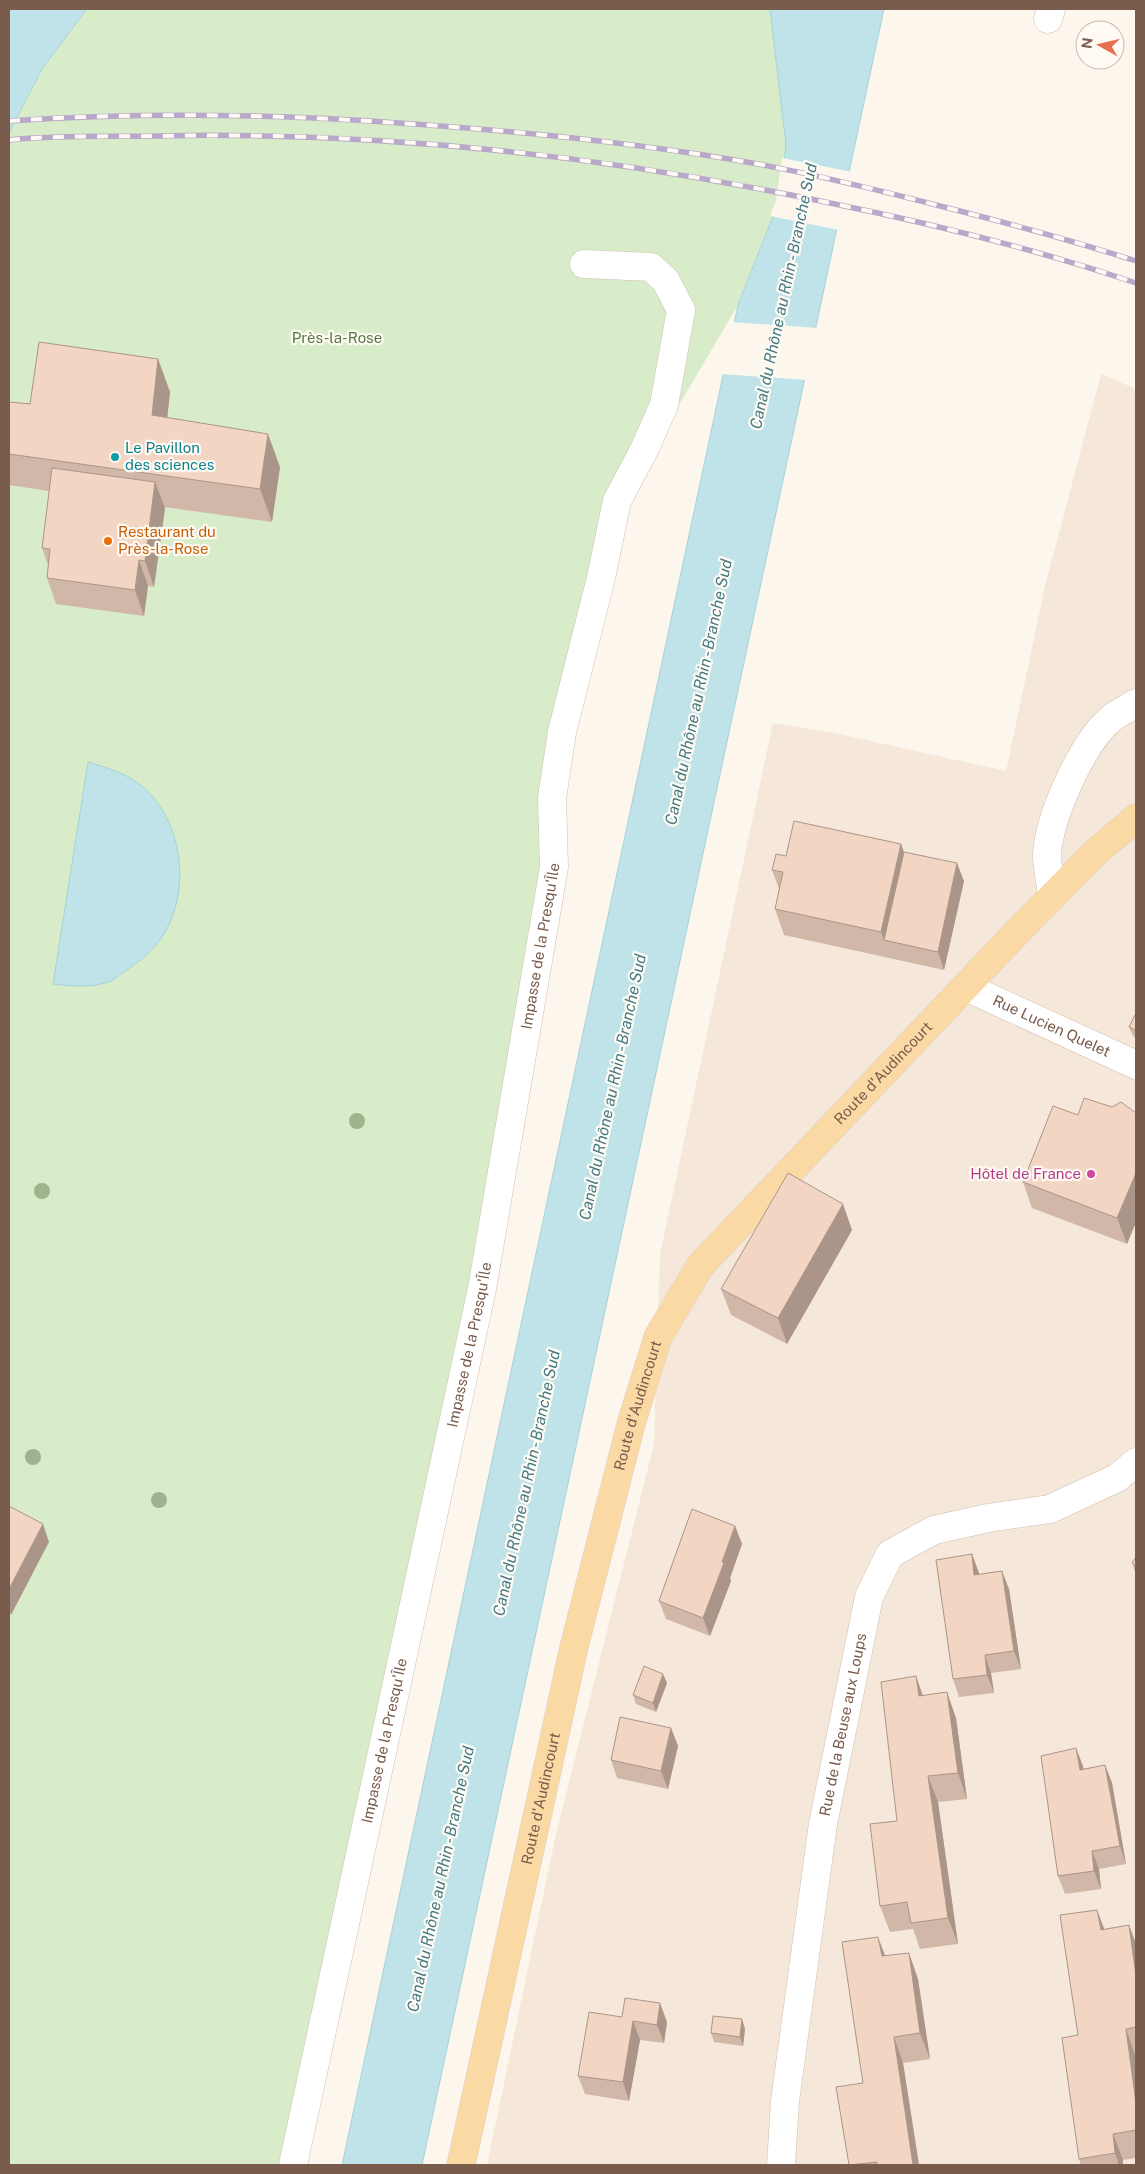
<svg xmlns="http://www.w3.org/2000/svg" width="1145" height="2174" viewBox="0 0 1145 2174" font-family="'Public Sans',sans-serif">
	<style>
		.residential { fill: #f5e8da }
		.green { fill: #d8ecc9 }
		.water { fill: #bfe3e8; stroke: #a5d3da }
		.pier { fill: #fdf6ec }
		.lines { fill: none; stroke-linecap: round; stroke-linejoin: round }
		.minor-casing { stroke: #d1beb0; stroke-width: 29 }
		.major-casing { stroke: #dad1cd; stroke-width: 29 }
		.minor { stroke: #fff; stroke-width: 28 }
		.major { stroke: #fbd9a5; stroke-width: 28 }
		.rail-casing { stroke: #b9a8c9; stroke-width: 5.5 }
		.rail { stroke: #fffaf3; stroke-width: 4; stroke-dasharray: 11; stroke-linecap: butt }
		.tree { fill: #a0b28e }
		.wall { fill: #d1b7a8 }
		.shaded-wall { fill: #aa9588 }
		.building { fill: #f3d5c3; stroke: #aa9588 }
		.culture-dot { fill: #0f9aa8; stroke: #fffaf3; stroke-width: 2 }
		.food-dot { fill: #e8710a; stroke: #fffaf3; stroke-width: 2 }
		.hotel-dot { fill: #d1479c; stroke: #fffaf3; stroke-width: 2 }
		.labels { text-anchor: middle; stroke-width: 4.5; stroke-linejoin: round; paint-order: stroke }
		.park-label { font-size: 15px; fill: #537a41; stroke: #fffaf3 }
		.culture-label { font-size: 15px; fill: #0d838f; stroke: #fffaf3; text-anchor: start }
		.food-label { font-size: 15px; fill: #c56008; stroke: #fffaf3; text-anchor: start }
		.street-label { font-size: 15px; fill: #7a5c4d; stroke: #fffaf3 }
		.hotel-label { font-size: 15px; fill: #b23c85; stroke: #fffaf3; text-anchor: end }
		.water-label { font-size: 16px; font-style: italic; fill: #437c86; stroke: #fffaf3 }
	</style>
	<rect width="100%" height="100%" fill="#fdf6ec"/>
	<path class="residential" d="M1101,374L1136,389V2165H487L556,1834L654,1444L660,1254L773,723L830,732L1006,771L1045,586Z"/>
	<path class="green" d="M87,9H770L786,145L779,201L738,305L611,520L554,867L293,2165H9V133L42,69Z"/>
	<path class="water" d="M9,9H87L42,69L9,133Z
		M770,9H884L422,2165H342L738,305L779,201L786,145Z
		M88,762C108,768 128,774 143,787C185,823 192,898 159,941C151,952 139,962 128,969C122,973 116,979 109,982C89,988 72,986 53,984Z"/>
	<path class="pier" d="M782,158L852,172L839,230L770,216L776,200Z
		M732,322L818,328L807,380L721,374Z"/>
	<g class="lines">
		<defs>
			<g id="minor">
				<path d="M1048,19L1051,9"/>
				<path d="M1052,897C1051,883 1047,868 1047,854C1049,817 1083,740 1113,717C1120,712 1129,708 1136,703"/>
				<path id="s1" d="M966,987L1136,1065"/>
				<path id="s2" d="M293,2165L482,1289L554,867L552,798L562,732L601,578L617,501L645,448L664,405L681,310L666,281L651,267L584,264"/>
				<path id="s3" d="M781,2165L785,2101L823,1824L869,1597L890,1554L934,1530L988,1518L1050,1509L1117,1478L1136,1462"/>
			</g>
			<g id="major">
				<path id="s4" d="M461,2165L574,1647L631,1424L658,1337L700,1266L1022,927L1096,852L1136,818"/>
			</g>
		</defs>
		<use href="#minor" class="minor-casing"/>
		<use href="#major" class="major-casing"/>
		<use href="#minor" class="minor"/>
		<use href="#major" class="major"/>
		<defs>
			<path id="rail" d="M9,121C138,112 270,114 399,123C519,131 639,143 758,164C822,176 886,192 948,208C1011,224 1074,241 1136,261
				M9,140C58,135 109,137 158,136C382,131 606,156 825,202C930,223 1035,249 1136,283"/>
		</defs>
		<use href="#rail" class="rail-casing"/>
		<use href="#rail" class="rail"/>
	</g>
	<g class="tree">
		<circle cx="357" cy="1121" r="8"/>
		<circle cx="42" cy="1191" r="8"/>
		<circle cx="33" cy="1457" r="8"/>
		<circle cx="159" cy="1500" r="8"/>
	</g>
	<path class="wall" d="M158,359L170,392L167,418L280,467L272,522L164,507L165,508L154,587L148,586L144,616L56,604L47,578L48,565L42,548L49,491L9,485V402L30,404Z
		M901,844L904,852L964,881L944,970L784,935L775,909L779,889L772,870L786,856Z
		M1136,1013V1038L1133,1036L1129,1027Z
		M1112,1107L1136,1113V1222L1127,1244L1032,1208L1023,1182L1078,1115Z
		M852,1230L787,1344L731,1315L721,1289Z
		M735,1526L742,1544L730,1578L731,1581L710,1636L666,1619L659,1601Z
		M972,1554L979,1574L1009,1589L1021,1669L991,1673L994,1693L959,1697L953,1679Z
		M1136,1557V1575L1132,1563Z
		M916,1676L923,1696L956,1718L967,1799L938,1802L958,1944L920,1949L913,1929L890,1932L880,1906L897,1821Z
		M667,1683L656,1712L636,1704L633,1695Z
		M671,1728L678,1746L668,1789L617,1778L611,1760Z
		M1105,1765L1112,1783L1126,1864L1099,1869L1101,1889L1065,1894L1058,1876L1083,1766V1769Z
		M1129,1925L1136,1944V2055H1135L1136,2062V2158L1123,2160V2165H1081L1079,2159L1078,2035L1104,1929Z
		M885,1956L918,1979L930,2059L903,2063L919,2165H849Z
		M622,2017L667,2022L664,2043L640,2040L629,2101L585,2094L578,2076Z
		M745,2029L743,2046L714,2042L711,2033Z"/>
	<path class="shaded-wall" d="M158,359L170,392L164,448L152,415Z
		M268,434L280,467L272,522L260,489Z
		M155,482L165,508L154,587L145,561Z
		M139,560L148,586L144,616L135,590Z
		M901,844L910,870L884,940L881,932Z
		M957,863L964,881L944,970L938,952Z
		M1136,1173V1222L1127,1244L1117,1218Z
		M843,1204L852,1230L787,1344L778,1318Z
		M43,1524L49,1542L11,1615L9,1609V1589Z
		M735,1526L742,1544L730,1578L731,1581L710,1636L703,1618Z
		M972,1554L979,1573L981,1593L974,1575Z
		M1002,1571L1009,1589L1021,1669L1014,1651Z
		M985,1655L991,1673L994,1693L987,1675Z
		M663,1674L667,1683L656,1712L653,1703Z
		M916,1676L925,1703L919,1696Z
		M947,1692L956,1718L967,1799L958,1773Z
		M671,1728L678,1746L668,1789L661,1771Z
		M1076,1748L1083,1766L1086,1788L1080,1770Z
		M1105,1765L1112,1783L1126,1864L1120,1846Z
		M928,1776L938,1802L958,1944L948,1918Z
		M1092,1851L1099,1869L1101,1889L1094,1871Z
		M1097,1910L1107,1936L1101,1930Z
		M1129,1925L1136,1944V1976Z
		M878,1937L888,1963L882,1956Z
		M909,1953L918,1979L930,2059L920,2033Z
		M660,2003L667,2022L664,2043L657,2025Z
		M742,2019L745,2029L743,2046L740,2037Z
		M633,2021L640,2040L629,2101L623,2082Z
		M1126,2029L1135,2055L1136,2062V2103Z
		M894,2037L903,2063L919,2165H913Z
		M1113,2134L1123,2160V2165H1119L1115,2153Z"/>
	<path class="building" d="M39,342L158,359L152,415L268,434L260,489L9,454V402L30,404Z
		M52,468L155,482L145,561L139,560L135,590L47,578L50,549L42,548Z
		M794,821L901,844L881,932L775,909L783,872L772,870L776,854L786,856Z
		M904,852L957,863L938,952L884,940Z
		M1136,1013V1030L1129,1027Z
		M1084,1098L1112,1107L1121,1102L1136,1113V1173L1117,1218L1023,1182L1053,1106L1078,1115Z
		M788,1173L843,1204L778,1318L721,1289Z
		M9,1506L43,1524L9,1589Z
		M692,1509L735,1526L722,1562L724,1563L703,1618L659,1601Z
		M972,1554L974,1575L1002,1571L1014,1651L985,1655L987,1675L953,1679L936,1560Z
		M1136,1557V1566L1132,1563Z
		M644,1666L663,1674L653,1703L633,1695Z
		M916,1676L919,1696L947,1692L958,1773L928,1776L948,1918L911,1923L907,1902L880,1906L870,1824L897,1821L881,1682Z
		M620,1717L671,1728L661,1771L611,1760Z
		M1076,1748L1080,1770L1105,1765L1120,1846L1092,1851L1094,1871L1058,1876L1041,1756Z
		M1097,1910L1101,1930L1129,1925L1136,1976V2027L1126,2029L1136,2103V2130L1113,2134L1115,2153L1079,2159L1062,2038L1078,2035L1060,1915Z
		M878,1937L882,1956L909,1953L920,2033L894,2037L913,2165H877V2162L849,2165L836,2087L863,2083L842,1942Z
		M625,1998L660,2003L657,2025L633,2021L623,2082L578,2076L589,2012L622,2017Z
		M713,2016L742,2019L740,2037L711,2033Z"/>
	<circle class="culture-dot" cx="115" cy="457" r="5"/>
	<circle class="food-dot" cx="108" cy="541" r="5"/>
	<circle class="hotel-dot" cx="1091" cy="1174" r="5"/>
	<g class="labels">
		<g class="park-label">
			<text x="337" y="343">Près-la-Rose</text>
		</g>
		<g class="culture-label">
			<text x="125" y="453">Le Pavillon<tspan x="125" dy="17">des sciences</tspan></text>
		</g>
		<g class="food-label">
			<text x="118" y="537">Restaurant du<tspan x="118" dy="17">Près-la-Rose</tspan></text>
		</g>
		<g class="street-label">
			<text dy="5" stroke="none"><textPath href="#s2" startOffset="1244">Impasse de la Presqu'Île</textPath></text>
			<text dy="5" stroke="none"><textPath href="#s1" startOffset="94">Rue Lucien Quelet</textPath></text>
			<text dy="5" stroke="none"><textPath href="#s4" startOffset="1200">Route d'Audincourt</textPath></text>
			<text dy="5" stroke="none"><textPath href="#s2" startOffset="839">Impasse de la Presqu'Île</textPath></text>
			<text dy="5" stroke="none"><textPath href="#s4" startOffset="780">Route d'Audincourt</textPath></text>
			<text dy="5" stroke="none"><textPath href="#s3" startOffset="445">Rue de la Beuse aux Loups</textPath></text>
			<text dy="5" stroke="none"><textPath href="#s2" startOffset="434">Impasse de la Presqu'Île</textPath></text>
			<text dy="5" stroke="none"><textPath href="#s4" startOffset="375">Route d'Audincourt</textPath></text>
		</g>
		<g class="hotel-label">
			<text x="1081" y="1179">Hôtel de France</text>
		</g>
		<g class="water-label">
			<text transform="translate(783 296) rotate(-78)" y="6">Canal du Rhône au Rhin - Branche Sud</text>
			<text transform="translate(698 692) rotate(-78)" y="6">Canal du Rhône au Rhin - Branche Sud</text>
			<text transform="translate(612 1087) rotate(-78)" y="6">Canal du Rhône au Rhin - Branche Sud</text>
			<text transform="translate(526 1483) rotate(-78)" y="6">Canal du Rhône au Rhin - Branche Sud</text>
			<text transform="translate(440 1879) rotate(-78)" y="6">Canal du Rhône au Rhin - Branche Sud</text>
		</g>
	</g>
	<rect width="1145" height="2174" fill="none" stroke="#7a5c4d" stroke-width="20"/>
	<g transform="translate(1100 45) rotate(278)"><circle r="24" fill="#fffaf3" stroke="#cabbb1"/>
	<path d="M0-4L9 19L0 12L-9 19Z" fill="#e76f51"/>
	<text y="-8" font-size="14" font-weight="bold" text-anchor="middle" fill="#7a5c4d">N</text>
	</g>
</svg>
